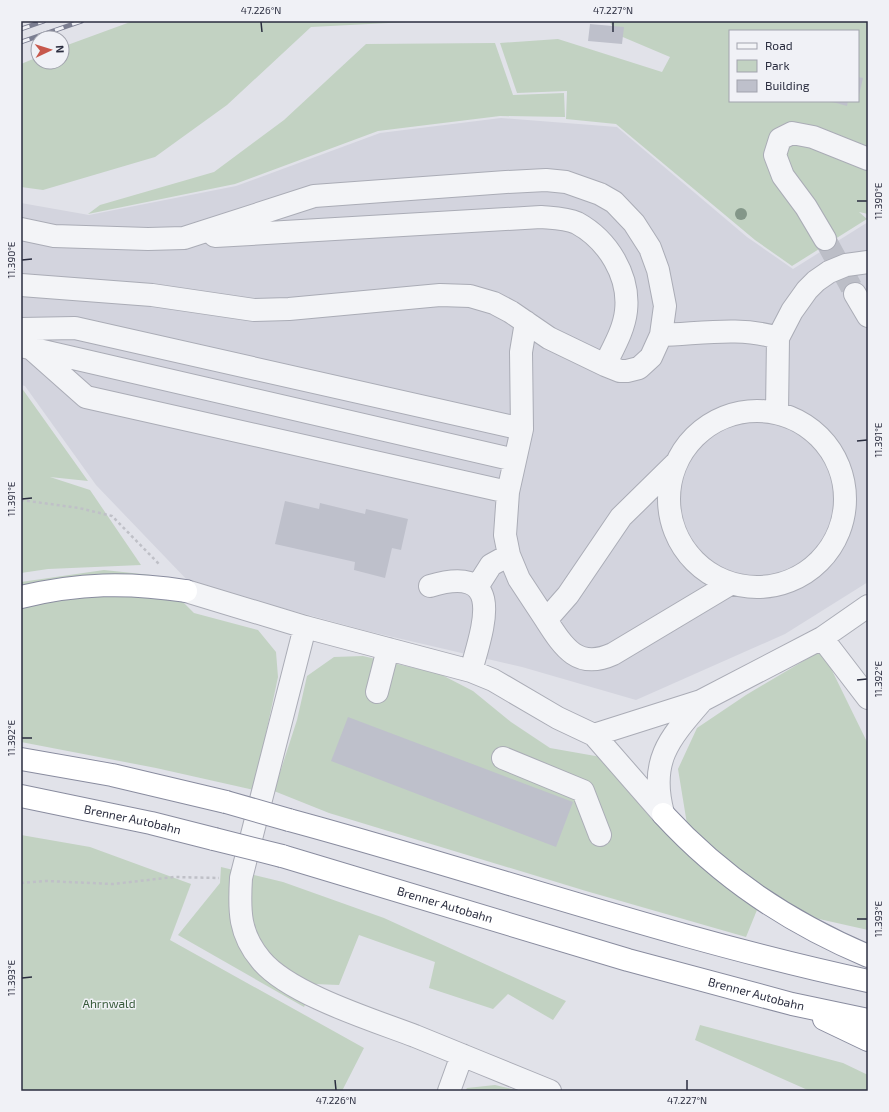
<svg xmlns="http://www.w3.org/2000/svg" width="889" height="1112" viewBox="0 0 889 1112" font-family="'Exo 2',sans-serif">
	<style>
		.built { fill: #d3d4de }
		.green { fill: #c2d2c2; fill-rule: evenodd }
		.building { fill: #bec0cb }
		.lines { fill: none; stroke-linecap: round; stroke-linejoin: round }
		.minor-tunnel { stroke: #bcbec7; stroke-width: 22; stroke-dasharray: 22 11; stroke-linecap: butt }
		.minor-casing { stroke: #aaacb6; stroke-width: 24 }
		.highway-casing { stroke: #898c9f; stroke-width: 24 }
		.path { stroke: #bfc0c7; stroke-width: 2.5; stroke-dasharray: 3 3; stroke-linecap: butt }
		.minor { stroke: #f3f4f7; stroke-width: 22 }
		.highway { stroke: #fff; stroke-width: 22 }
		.rail-casing { stroke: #7b7e91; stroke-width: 4.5 }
		.rail { stroke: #f0f1f6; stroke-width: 3; stroke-dasharray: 9; stroke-linecap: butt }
		.highway-bridge-casing { stroke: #898c9f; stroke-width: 24; stroke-linecap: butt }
		.highway-bridge { stroke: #fff; stroke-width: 22 }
		.tree { fill: #849789 }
		.ticks { fill: none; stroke: #2a2d3f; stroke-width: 1.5 }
		.labels { text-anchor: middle; stroke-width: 3; stroke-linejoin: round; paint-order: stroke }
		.street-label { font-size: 12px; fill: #2a2d3f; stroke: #f0f1f6 }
		.park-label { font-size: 12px; fill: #385a3a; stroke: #f0f1f6 }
		.neatline { fill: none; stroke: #2a2d3f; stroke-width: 1.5 }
		.ticks-label { font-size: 10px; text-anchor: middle; fill: #2a2d3f }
	</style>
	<rect width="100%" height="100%" fill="#e1e2e9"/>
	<path class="built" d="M501,118L617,127L747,237L793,269L868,222V582L785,634L636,700L522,667L367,631L190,583L96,485L25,386L21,385V203L89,215L236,186L380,133Z"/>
	<path class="green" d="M133,21H427L311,27L227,105L155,157L43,190L21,187V64L38,57V62H62V47Z
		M609,21H868V214L859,212L867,219L792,266L755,240L616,124L566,119L567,91L517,93L500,43L558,39L662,72L670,57L618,35ZM730,31H858V101H730Z
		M495,43L513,95L564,93L565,117L500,116L378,131L235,184L88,214L100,205L214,172L284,120L366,44Z
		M21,387L88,481L50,477L90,490L141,565L48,569L21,573Z
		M104,570L151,575V598L182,601L194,613L258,630L276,652L278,677L254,790L156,768L21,742V582Z
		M822,650L868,744V930L788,912L687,824L678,769L697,728L746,695Z
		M363,656L440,674L473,691L511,722L550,748L601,757C648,814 696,868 757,910L746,937L586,891L329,813L274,791L297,720L307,676L334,657Z
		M21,835L90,847L191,884L170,940L364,1048L342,1091H21Z
		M221,867L283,882L384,918L566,1001L553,1020L508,994L493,1009L429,988L435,962L359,935L339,985L314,984L304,1007L178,935L220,883Z
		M700,1025L843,1063L868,1075V1091H810L695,1040Z
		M495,1085L520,1091H465L467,1088Z"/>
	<path class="building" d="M590,24L624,27L622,44L588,41Z
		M858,77L863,78L859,95H858Z
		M829,101H848L847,106Z
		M285,501L319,509L320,503L365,514L366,509L408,519L401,550L392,548L385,578L354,570L355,562L275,544Z
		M348,717L573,802L556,847L331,761Z"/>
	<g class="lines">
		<path class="minor-tunnel" d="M825,239L855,294"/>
		<defs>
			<path id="minor" d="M21,229L54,236L148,239L184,238L314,196L506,182L546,180L566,182L600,194L614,202L634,223L650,248L658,270L665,306L661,335L651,357L639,368L627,371H620L605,365L549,338L511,312L494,303L470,296L440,295L289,309L254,310L152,295L21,285
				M215,236L541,217C552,218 566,218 577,223C608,240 630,276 626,311C624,330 613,348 605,365
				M825,239L806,207L783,176L775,155L780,139L792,133L813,137L868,159
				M855,294L868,316
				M526,322L521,352L522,429L508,492L505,535L509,555L519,579L546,620
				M21,329L75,328L522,429
				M661,335C699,334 741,326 778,338
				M21,346L515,460
				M33,350L86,397L508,492
				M669 499a88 88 0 1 1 176 0a88 88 0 1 1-176 0Z
				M777,412L778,338L792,311L807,290L816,281L829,272L846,265L868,262
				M677,462L621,517L568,595L546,620C564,648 578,670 613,654L730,584
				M430,586C507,563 483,627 471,671
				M477,587L491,565L509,555
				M186,591L305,627L471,671L493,680L558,718L594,735L663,814
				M305,627L241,878C239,911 239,934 261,960C289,994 373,1020 415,1036C460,1054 505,1073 550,1091
				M822,638L868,698
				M377,692L388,649
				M594,735L701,701L822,638L868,606
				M503,758L583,791L600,835
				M663,813C649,761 669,739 701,702
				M449,1091L462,1055"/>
			<g id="highway">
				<path d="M21,597C79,583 127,582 186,591"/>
				<path d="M21,759L112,775L226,802"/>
				<path id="s1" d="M21,796L151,823L214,839"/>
				<path d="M663,814C722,878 788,922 868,956"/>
				<path d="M289,820C482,872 672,939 868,981"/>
				<path id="s2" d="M282,856L628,960L792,1004L868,1020"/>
				<path d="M824,1019L868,1040"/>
			</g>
		</defs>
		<use href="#minor" class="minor-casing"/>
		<use href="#highway" class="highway-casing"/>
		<path class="path" d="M21,500L79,508L112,516L160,565
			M21,883L46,881L113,884L174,877L219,878"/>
		<use href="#minor" class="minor"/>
		<use href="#highway" class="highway"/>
		<defs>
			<path id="rail" d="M21,29L44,21
				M21,42L82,21"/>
		</defs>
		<use href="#rail" class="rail-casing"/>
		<use href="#rail" class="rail"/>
		<defs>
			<path id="highway-bridge" d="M226,802L289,820
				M214,839L282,856"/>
		</defs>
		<use href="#highway-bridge" class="highway-bridge-casing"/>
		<use href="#highway-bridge" class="highway-bridge"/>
	</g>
	<circle class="tree" cx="741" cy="214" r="6"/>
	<path class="ticks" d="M261,22L262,32M613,22V32M857,201H867M22,260L32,259M857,441L867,440M22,499L32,498M857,680L867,679M22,738H32M857,919H867M22,978L32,977M335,1080L336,1090M687,1080V1090"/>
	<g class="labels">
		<g class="street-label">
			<text dy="4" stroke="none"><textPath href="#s1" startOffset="114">Brenner Autobahn</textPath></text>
			<text dy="4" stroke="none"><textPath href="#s2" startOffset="170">Brenner Autobahn</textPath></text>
			<text dy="4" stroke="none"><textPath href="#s2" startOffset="494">Brenner Autobahn</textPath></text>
		</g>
		<g class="park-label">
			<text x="109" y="1008">Ahrnwald</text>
		</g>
	</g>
	<rect width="889" height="1112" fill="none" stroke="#f0f1f6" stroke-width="44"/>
	<rect x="729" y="30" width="130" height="72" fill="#f0f1f6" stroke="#a1a3ad"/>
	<rect x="737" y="43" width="20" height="6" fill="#f3f4f7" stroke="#a1a3ad"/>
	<text x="765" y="50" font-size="12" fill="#2a2d3f">Road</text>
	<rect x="737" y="60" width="20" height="12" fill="#c2d2c2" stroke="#a1a3ad"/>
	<text x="765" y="70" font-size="12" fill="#2a2d3f">Park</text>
	<rect x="737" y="80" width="20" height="12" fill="#bec0cb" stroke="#a1a3ad"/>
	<text x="765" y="90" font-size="12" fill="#2a2d3f">Building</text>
	<g transform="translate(50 50) rotate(86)"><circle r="19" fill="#f0f1f6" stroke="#a1a3ad"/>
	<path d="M0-3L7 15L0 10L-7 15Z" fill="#c7584c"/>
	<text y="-6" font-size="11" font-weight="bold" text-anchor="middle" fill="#2a2d3f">N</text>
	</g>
	<rect x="22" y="22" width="845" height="1068" class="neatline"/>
	<g class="ticks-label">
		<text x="261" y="14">47.226°N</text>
		<text x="613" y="14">47.227°N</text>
		<text transform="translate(878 201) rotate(-90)" y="4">11.390°E</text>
		<text transform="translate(11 260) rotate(-90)" y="4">11.390°E</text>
		<text transform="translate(878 440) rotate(-90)" y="4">11.391°E</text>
		<text transform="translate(11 499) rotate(-90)" y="4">11.391°E</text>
		<text transform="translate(878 679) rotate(-90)" y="4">11.392°E</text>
		<text transform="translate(11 738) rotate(-90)" y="4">11.392°E</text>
		<text transform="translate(878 919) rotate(-90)" y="4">11.393°E</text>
		<text transform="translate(11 978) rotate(-90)" y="4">11.393°E</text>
		<text x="336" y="1104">47.226°N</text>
		<text x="687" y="1104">47.227°N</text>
	</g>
</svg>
